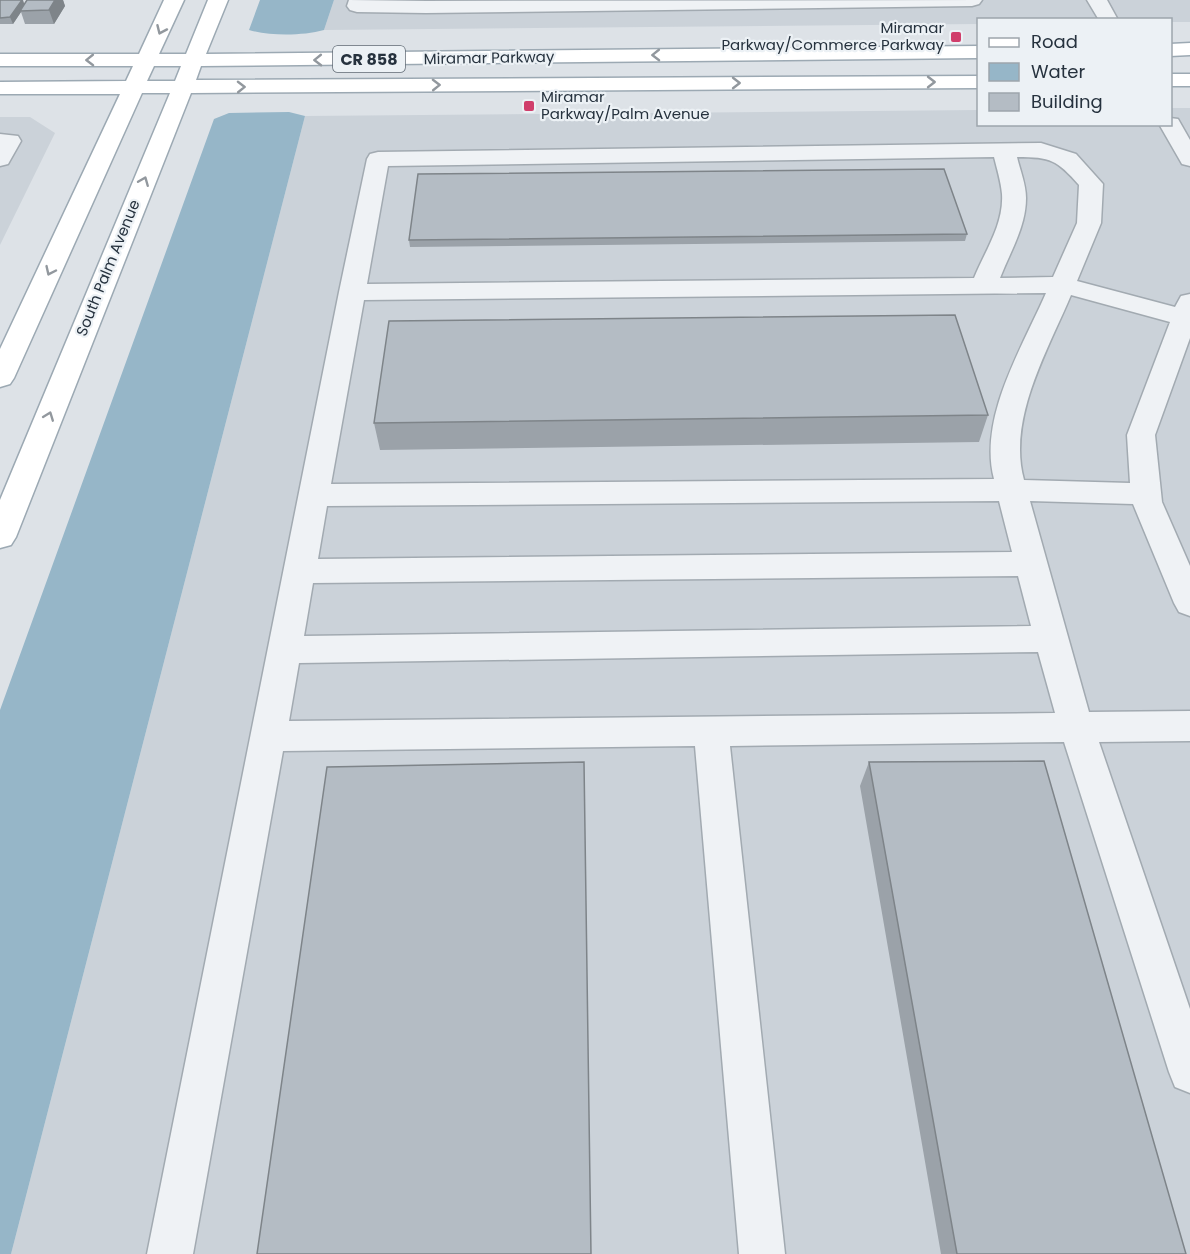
<svg xmlns="http://www.w3.org/2000/svg" width="1190" height="1254" viewBox="0 0 1190 1254" font-family="Poppins,sans-serif">
	<style>
		.built { fill: #cbd2d9 }
		.water { fill: #96b6c8 }
		.lines { fill: none; stroke-linecap: round; stroke-linejoin: round }
		.minor-casing { stroke: #a2aab1; stroke-width: 3 }
		.major-casing { stroke: #9ca9b3; stroke-width: 3 }
		.minor { fill: #eff2f5; fill-rule: evenodd }
		.major { fill: #fff; fill-rule: evenodd }
		.wall { fill: #9ba2a9 }
		.shaded-wall { fill: #7e8489 }
		.building { fill: #b4bcc4; stroke: #7e8489; stroke-width: 1.5 }
		.oneway { stroke: #92989e }
		.poi-dot { fill: #d03e6b; stroke: #ecf1f5; stroke-width: 2 }
		.labels { text-anchor: middle; stroke-width: 4.5; stroke-linejoin: round; paint-order: stroke }
		.far-poi-label { font-size: 15px; fill: #26323e; stroke: #ecf1f5; text-anchor: end }
		.far-street-label { font-size: 15px; fill: #26323e; stroke: #ecf1f5 }
		.shield { fill: #ecf1f5; stroke: #616b75; stroke-width: 1.5 }
		.shield-label { font-size: 16px; font-weight: bold; fill: #26323e }
	</style>
	<rect width="100%" height="100%" fill="#dde2e7"/>
	<path class="built" d="M334,0H1190V22H1171L1170,20H978V24L324,30Z
		M1171,108H1190V1254H11L305,116L978,110V124H1170Z
		M0,117H30L55,133L0,245Z"/>
	<path class="water" d="M260,0H334L324,30C302,36 270,36 249,30Z
		M289,112L305,116L11,1254H0V710L214,119L229,113Z"/>
	<g class="lines">
		<defs>
			<path id="minor" d="M349,0L426,1L982,0L979,4L972,6L426,13L357,12L350,10L347,6Z
				M1087,0H1107L1118,20H1099Z
				M1170,118L1178,119L1190,140V166L1182,164L1159,124H1170Z
				M0,134L18,136L21,141L8,164L0,166Z
				M1041,143L1076,154L1103,184L1101,223L1077,281L1175,307L1181,296L1190,294V338L1155,435L1162,502L1190,566V616L1179,612L1174,603L1133,504L1030,501L1089,712L1190,711V741L1099,742L1190,1009V1093L1175,1087L1169,1072L1064,742L730,746L785,1254H739L695,746L283,751L193,1254H147L339,292L367,159L370,154L378,152ZM994,157C997,169 1001,182 1002,194C1004,224 985,251 974,278L367,284L388,166ZM1017,157C1051,157 1057,160 1079,185L1077,223L1053,277L1000,278C1010,252 1026,227 1026,198C1026,184 1020,170 1017,157ZM1046,293C1022,348 978,418 994,479L331,484L364,300ZM1071,295L1170,322L1127,435L1130,483L1024,480C1007,419 1048,350 1071,295ZM999,501L1012,552L318,559L327,506ZM1018,576L1031,626L304,636L313,583ZM1038,652L1055,713L289,721L299,663Z"/>
			<path id="major" d="M164,0H184L159,54H186L208,0H228L206,54L978,46V58L201,66L196,80L978,76V88L191,93L16,537L11,545L0,548V500L170,93H142L14,378L10,384L0,387V349L120,94H0V82L126,81L133,66H0V54H139ZM154,66H181L175,81H147Z
				M1190,43V55L1170,56V44Z
				M1170,74H1190V86H1170Z"/>
		</defs>
		<use href="#minor" class="minor-casing"/>
		<use href="#major" class="major-casing"/>
		<use href="#minor" class="minor"/>
		<use href="#major" class="major"/>
	</g>
	<path class="wall" d="M0,0L24,4L27,0H63L65,6L54,24H25L21,12L13,24H0Z
		M967,234L965,241L410,247L409,240Z
		M988,415L979,442L380,450L374,423Z
		M869,762L1186,1254H941L860,786Z"/>
	<path class="shaded-wall" d="M22,0H23L25,6L20,11L21,12L13,24L10,17Z
		M55,0H63L65,6L54,24L49,10Z"/>
	<path class="building" d="M0,0H22L10,17L0,18Z
		M27,0H55L49,10L20,11Z
		M944,169L967,234L409,240L418,174Z
		M955,315L988,415L374,423L389,321Z
		M1044,761L1186,1254H957L869,762Z
		M584,762L591,1254H257L327,767Z"/>
	<defs><path id="oneway-chevron" d="M-2-3.5L2.5 0L-2 3.5" fill="none" stroke-width="1.6" stroke-linecap="round" stroke-linejoin="round" transform="scale(1.5)"/></defs>
	<g class="oneway">
		<use href="#oneway-chevron" transform="translate(161 30) rotate(114)"/>
		<use href="#oneway-chevron" transform="translate(656 55) rotate(179)"/>
		<use href="#oneway-chevron" transform="translate(90 60) rotate(179)"/>
		<use href="#oneway-chevron" transform="translate(318 60) rotate(179)"/>
		<use href="#oneway-chevron" transform="translate(931 82)"/>
		<use href="#oneway-chevron" transform="translate(736 83)"/>
		<use href="#oneway-chevron" transform="translate(436 85) rotate(-1)"/>
		<use href="#oneway-chevron" transform="translate(241 87) rotate(-1)"/>
		<use href="#oneway-chevron" transform="translate(144 181) rotate(-68)"/>
		<use href="#oneway-chevron" transform="translate(50 271) rotate(115)"/>
		<use href="#oneway-chevron" transform="translate(49 416) rotate(-69)"/>
	</g>
	<g class="poi-dot">
		<rect x="950" y="31" width="12" height="12" rx="3"/>
		<rect x="523" y="100" width="12" height="12" rx="3"/>
	</g>
	<g class="labels">
		<g class="far-poi-label">
			<text x="944" y="33">Miramar<tspan x="944" dy="17">Parkway/Commerce Parkway</tspan></text>
			<text x="541" y="102" text-anchor="start">Miramar<tspan x="541" dy="17">Parkway/Palm Avenue</tspan></text>
		</g>
		<g class="far-street-label">
			<text transform="translate(489 58) rotate(-1)" y="5">Miramar Parkway</text>
			<text transform="translate(108 268) rotate(-68)" y="5">South Palm Avenue</text>
		</g>
		<rect class="shield" x="333" y="46" width="72" height="26" rx="4.5"/>
		<g class="shield-label">
			<text x="369" y="65">CR 858</text>
		</g>
	</g>
	<rect x="977" y="18" width="195" height="108" fill="#ecf1f5" stroke="#9da5ac" stroke-width="1.5"/>
	<rect x="989" y="38" width="30" height="9" fill="#ffffff" stroke="#9da5ac" stroke-width="1.5"/>
	<text x="1031" y="48" font-size="18" fill="#26323e">Road</text>
	<rect x="989" y="63" width="30" height="18" fill="#96b6c8" stroke="#9da5ac" stroke-width="1.5"/>
	<text x="1031" y="78" font-size="18" fill="#26323e">Water</text>
	<rect x="989" y="93" width="30" height="18" fill="#b4bcc4" stroke="#9da5ac" stroke-width="1.5"/>
	<text x="1031" y="108" font-size="18" fill="#26323e">Building</text>
</svg>
